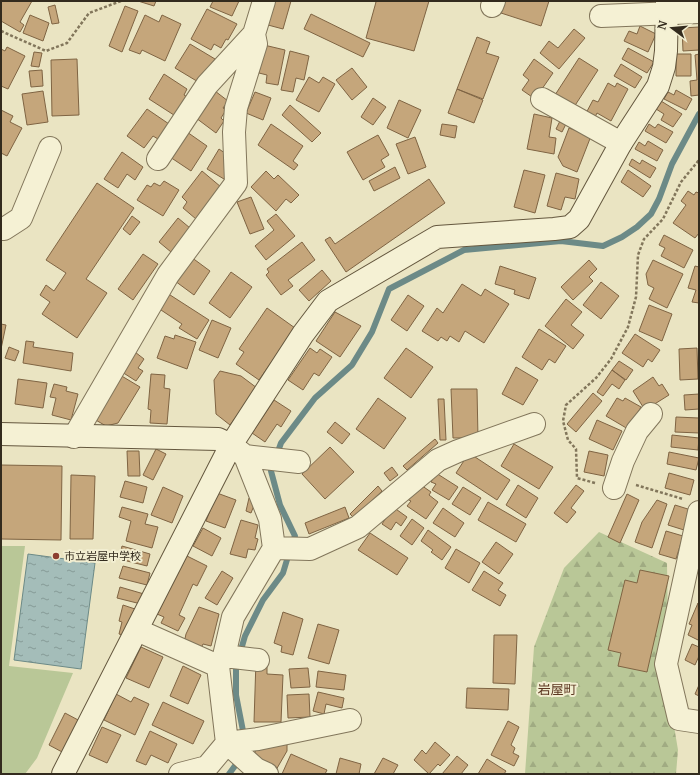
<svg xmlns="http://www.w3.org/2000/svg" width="700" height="775" viewBox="0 0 700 775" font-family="Merriweather,'Noto Sans JP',serif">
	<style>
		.forest { fill: url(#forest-firs) }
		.pitch { fill: #b9c797 }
		.water { fill: url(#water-ripples); stroke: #6c8a87 }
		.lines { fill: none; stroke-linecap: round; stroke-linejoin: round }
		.stream { stroke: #6c8a87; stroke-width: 6 }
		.building { fill: #c5a67b; stroke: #7f6443 }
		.street-casing { stroke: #82765b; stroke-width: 24 }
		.secondary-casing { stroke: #64573e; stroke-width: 24 }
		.path { stroke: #82765b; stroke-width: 2.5; stroke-dasharray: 3 2; stroke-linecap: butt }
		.street { stroke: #f5f1d4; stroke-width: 22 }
		.secondary { stroke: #f5f1d4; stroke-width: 22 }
		.poi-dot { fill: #8c3e30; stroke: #f2eed1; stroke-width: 1.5 }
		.labels { text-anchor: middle; stroke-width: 4; stroke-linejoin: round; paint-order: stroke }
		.poi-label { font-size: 11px; fill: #332b1e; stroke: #f2eed1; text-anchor: start }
		.quarter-label { font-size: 13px; fill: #5c3721; stroke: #f2eed1 }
	</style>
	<defs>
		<pattern id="forest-firs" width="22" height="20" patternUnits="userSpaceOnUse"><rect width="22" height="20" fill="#b9c797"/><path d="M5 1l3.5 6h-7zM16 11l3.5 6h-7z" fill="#a0ab82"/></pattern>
		<pattern id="water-ripples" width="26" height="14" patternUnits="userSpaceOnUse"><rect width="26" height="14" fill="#a4bdb9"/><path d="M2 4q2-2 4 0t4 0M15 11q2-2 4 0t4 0" fill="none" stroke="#869a96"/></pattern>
	</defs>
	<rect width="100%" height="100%" fill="#eae4c2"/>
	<path class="forest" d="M599,532L667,563L669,696L678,750L676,774H525L534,647L564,568Z"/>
	<path class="pitch" d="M1,546H25L9,666L73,673L37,758L25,774H1Z"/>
	<path class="water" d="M28,554L95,563L81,669L14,660Z"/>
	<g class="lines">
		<path class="stream" d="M292,544L295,536L280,505L271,471L281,443L315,398L352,365L372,332L389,289L464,250L561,241L603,246L622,237L637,227L651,214L659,199L672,164L699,114
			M244,736L236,695V667L245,636L263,600L283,573L289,553
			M229,774L240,759"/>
	</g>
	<path class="building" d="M1,1H32L20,22L24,25L20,32L1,21Z
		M138,1H156L154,6Z
		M213,1H239L232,16L210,7Z
		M275,1H291L283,29L268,25Z
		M374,1H429L414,51L366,38L376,2Z
		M505,1H549L541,26L501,13Z
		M55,5L59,23L52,24L48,7Z
		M125,6L138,11L122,52L109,46Z
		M207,9L237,24L228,40L226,39L221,48L214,44L211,50L191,39Z
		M311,14L370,43L363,57L304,29Z
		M30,15L49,23L43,41L23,33Z
		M145,15L159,22L162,15L181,24L165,61L142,50L140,54L129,50Z
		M640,26L656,34L648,52L624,41L629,31L637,34Z
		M699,27V50L683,51L682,28Z
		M574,29L585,38L559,69L540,53L549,41L558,48Z
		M477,37L490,42L486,53L499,57L483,99L457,89Z
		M190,44L215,59L200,83L175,68Z
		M264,45L285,50L278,85L266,83L267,75L259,73Z
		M7,47L25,56L8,89L1,86V49L5,51Z
		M628,48L654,62L647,73L622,59Z
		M290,51L309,56L304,80L296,78L293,92L281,90Z
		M34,52L42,53L39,67L31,66Z
		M676,54H691V76H676Z
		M699,54V95L691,96L690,81L697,80L695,55Z
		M579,58L598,70L574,107L555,95Z
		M77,59L79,115L52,116L51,60Z
		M534,59L553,73L535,99L522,90L529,80L523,75Z
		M621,64L642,77L635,88L614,76Z
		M352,68L367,87L352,100L336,80Z
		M42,70L43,86L31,87L29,71Z
		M164,74L187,89L184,95L189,98L177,117L149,99Z
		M309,77L319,83L323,77L335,84L319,112L296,100Z
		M608,83L615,87L617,83L628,89L611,121L597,113L594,119L585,115L593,100L598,102Z
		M457,89L483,100L474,123L448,113Z
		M676,90L692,99L686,110L664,99L668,92L674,95Z
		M43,91L48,122L27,125L22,94Z
		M215,91L228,101L223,108L226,110L221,118L224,121L216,133L196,118Z
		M255,92L271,98L263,120L246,113Z
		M373,98L386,107L373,125L361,117Z
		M399,100L421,110L408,138L387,128Z
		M661,101L682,114L673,127L661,120L664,114L656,109Z
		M290,105L321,133L312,142L282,115Z
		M147,109L169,124L158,139L153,136L144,148L127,136Z
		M1,110L13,116L10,122L22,128L7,156L1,153Z
		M534,114L552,118L549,137L556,138L554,154L527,149Z
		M561,119L567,122L562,132L556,129Z
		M271,124L303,146L293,161L298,165L294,170L258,145Z
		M442,124L457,126L455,138L440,135Z
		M649,124L655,128L658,124L673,132L666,143L645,131Z
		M569,128L591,136L577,172L563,166L558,157Z
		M187,132L207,146L191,171L170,157Z
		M378,135L389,155L381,160L385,167L363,180L347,152Z
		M415,137L426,167L408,174L396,144Z
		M648,141L663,150L657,161L635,149L639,142L645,146Z
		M219,149L229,156L230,169L224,179L207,169Z
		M122,152L143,167L135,180L127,174L118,188L104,179Z
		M632,159L640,164L642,160L656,168L650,178L629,165Z
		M395,167L400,178L374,191L369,181Z
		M524,170L545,175L535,213L514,207Z
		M628,170L651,186L643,197L621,182Z
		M202,171L221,187L196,219L183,208L187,202L182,197Z
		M266,171L274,179L278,175L299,195L291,203L286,199L276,211L251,187Z
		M556,173L579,179L575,199L565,197L561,210L547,206Z
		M429,179L445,203L346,272L325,240L330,237L335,244Z
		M164,181L179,190L163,216L137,200L147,185L151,187L154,183L160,186Z
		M97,183L134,208L86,279L107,293L77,338L42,314L50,302L40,295L46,285L54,291L66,273L46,260Z
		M688,191L694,195L696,192L699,193V233L695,238L673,223L686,205L681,201Z
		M251,197L264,229L250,234L237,202Z
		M276,214L295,236L266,260L255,246L274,230L267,221Z
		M132,216L140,222L130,235L123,229Z
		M178,218L190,228L171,252L159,242Z
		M664,235L693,250L684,268L661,256L665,248L659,245Z
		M302,242L315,260L288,280L293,286L281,295L266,275L269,272L267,269Z
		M143,254L158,264L133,300L118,289Z
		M191,257L210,271L194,295L175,281Z
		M589,260L597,269L589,277L593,281L573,300L561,287Z
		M653,260L683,274L667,308L649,299L654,288L648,285L646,274Z
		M500,266L536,278L529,299L514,294L515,290L495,284Z
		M695,266L699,267V303L692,302L696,290L688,288Z
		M322,270L331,281L309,301L299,290Z
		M231,272L252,287L230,318L209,303Z
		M601,282L619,296L601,319L583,305Z
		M462,284L481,296L485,289L509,304L484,343L465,331L459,342L450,336L447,341L441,337L438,341L422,331L437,308L443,313Z
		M167,293L209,320L197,339L179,328L182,324L158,308Z
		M408,295L424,306L407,331L391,320Z
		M566,299L582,312L571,325L584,335L573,349L545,326Z
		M649,305L672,314L662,341L639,331Z
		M267,308L295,328L259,380L236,364L244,352L239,349Z
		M335,312L361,326L340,357L316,341Z
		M212,320L231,328L218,358L199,350Z
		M1,324L6,325L1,349Z
		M539,329L566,346L555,363L549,359L542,370L522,357Z
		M635,334L660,350L652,362L648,359L643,367L622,353Z
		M175,335L196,342L187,369L157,358L165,336L174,339Z
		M26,341L34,342L33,347L73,353L71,371L23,363Z
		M9,347L19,351L15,361L5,358Z
		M310,348L317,353L320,349L332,357L319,376L314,373L303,390L288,380Z
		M406,348L433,367L411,398L384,378Z
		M697,348L698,379L680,380L679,349Z
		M135,352L144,359L138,368L143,371L136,381L122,372Z
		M619,361L633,370L626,380L612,370Z
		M516,367L538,380L523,405L502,394Z
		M612,370L625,380L619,389L612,384L603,396L597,392Z
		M220,371L241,376L257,388L230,425L216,414L214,380Z
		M151,374L165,375L164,388L170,389L167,424L150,423L151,410L148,409Z
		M120,375L140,387L118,423L106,426L94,419Z
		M653,377L659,386L662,384L669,395L645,410L633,391Z
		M18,379L47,383L43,408L15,404Z
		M54,384L67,387L66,391L78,394L71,420L52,415L56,398L50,397Z
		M451,389H477L478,438H453Z
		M593,393L602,401L576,432L567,424Z
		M699,394V409L685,410L684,395Z
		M378,398L406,418L384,449L356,429Z
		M617,398L623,401L625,398L641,407L628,429L606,416Z
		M438,399H444L446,440H440Z
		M274,400L291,411L281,427L277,424L265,442L252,433Z
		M676,417L699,418V433L675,432Z
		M597,420L622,431L613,450L589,439Z
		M335,422L350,434L342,444L327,432Z
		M672,435L699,438L698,450L671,447Z
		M435,439L438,443L407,470L403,466Z
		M514,444L553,467L539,489L501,466Z
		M330,447L354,472L325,499L302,474Z
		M156,449L166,454L153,480L143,475Z
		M127,451H139L140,476H128Z
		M589,451L608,455L604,476L584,472Z
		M669,452L699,458L696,470L667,464Z
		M469,453L510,480L497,500L456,473Z
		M1,465L62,466L61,540L1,539Z
		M392,467L398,475L390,481L384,473Z
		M436,473L458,487L449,500L432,490L436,484L431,482Z
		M669,473L694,480L690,495L665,488Z
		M71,475L95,476L93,539H70Z
		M125,481L147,487L143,503L120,497Z
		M418,483L431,492L429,495L438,502L426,519L407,506L411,501L407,499Z
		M518,485L538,498L526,518L506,505Z
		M576,485L584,491L571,508L576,512L567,523L554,513Z
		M378,486L382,491L354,518L350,514Z
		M163,487L183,496L172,523L151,515Z
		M463,487L481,498L470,515L452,504Z
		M217,493L236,500L225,528L206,521Z
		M627,494L639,500L620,543L608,537Z
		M249,498L255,503L251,513L246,511Z
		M657,500L667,504L652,548L635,542L642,522Z
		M488,502L526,524L516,542L478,520Z
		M675,505L691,510L684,530L668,525Z
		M122,507L148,514L145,524L158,527L152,548L126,541L131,521L119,517Z
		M345,507L349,518L309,534L305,523Z
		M393,507L407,517L401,526L396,522L391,530L382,524Z
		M443,508L464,523L455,537L433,523Z
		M412,519L424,528L412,545L400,536Z
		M241,520L258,525L255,538L258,539L255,550L248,549L246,558L230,554Z
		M203,528L221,538L212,556L193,546Z
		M428,530L451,547L442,560L431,552L433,550L421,541Z
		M666,531L683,536L676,559L659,554Z
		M370,533L408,558L397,575L358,550Z
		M496,542L513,554L499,574L482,562Z
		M122,546L150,554L147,566L119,559Z
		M456,549L480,563L469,583L445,568Z
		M185,555L207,566L197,586L193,584L179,615L185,618L178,631L161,623L164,617L157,614Z
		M123,566L150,573L147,585L119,578Z
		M640,570L669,576L647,672L618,666L621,653L608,650L625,580L637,583Z
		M222,571L233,578L217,605L205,598Z
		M484,571L503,583L498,590L506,595L500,606L472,590Z
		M120,587L144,594L141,604L117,598Z
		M698,603L699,637L698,640L688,635L692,625L689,624Z
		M123,605L135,609L127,636L119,634L122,622L119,621Z
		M199,607L219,614L211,646L203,644L201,648L184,643L186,634Z
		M283,612L303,619L293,655L281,652L282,646L274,643Z
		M318,624L339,630L329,664L308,658Z
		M494,635H517L515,684L493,683Z
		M692,644L699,647V656L695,665L685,660Z
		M141,647L163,657L149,688L126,678Z
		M256,660H267V674L283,675L281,722H254Z
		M183,666L201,675L188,704L170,696Z
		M308,668L310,687L291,688L289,669Z
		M318,671L346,675L344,690L316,687Z
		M699,685V696L695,694Z
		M467,688L509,689L508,710L466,708Z
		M318,692L344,698L342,708L326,704L324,714L313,711Z
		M116,694L131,702L134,697L149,704L135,735L104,720Z
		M309,694L310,717L288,718L287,695Z
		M163,702L204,721L193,744L152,725Z
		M65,713L80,721L64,753L49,745Z
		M508,721L519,727L511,745L515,748L513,753L519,756L514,766L491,755Z
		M102,727L121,735L107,763L89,755Z
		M150,731L177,744L168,763L151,755L146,765L136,761Z
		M435,742L450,755L440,766L438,764L429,774L414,760L422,750L426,754Z
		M287,744V751L276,770L253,758L256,749Z
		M291,754L327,770L325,774H282Z
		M457,756L468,765L461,774H442Z
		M340,758L361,764L359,774H336Z
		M383,758L398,765L393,774H374Z
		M487,759L506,771L504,774H478Z"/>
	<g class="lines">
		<defs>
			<path id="street" d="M492,6L494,1
				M601,16L699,12
				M542,99L621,143
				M158,159L207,85L254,34
				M1,228L4,229L21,218L50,148
				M74,437L168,275L236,183L234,132L236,108L256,44L254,34L264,1
				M245,456L299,462
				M614,488L623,461L637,431L651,414
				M699,512L666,664L679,719L699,722
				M274,548L310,549L358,527L438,460L458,451L534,424
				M137,630L218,666
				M224,656L258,660
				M227,743L258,739L350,720
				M227,743L256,769L267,774
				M180,774L207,767L227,743L218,666L224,656L233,617L274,548L270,519L245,456L231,445"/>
			<path id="secondary" d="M1,434L218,439L231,445
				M63,774L231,445L303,334L328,301L437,237L554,229L570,227L579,219L621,143L658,86L664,67L666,51L667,1"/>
		</defs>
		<use href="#street" class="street-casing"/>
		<use href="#secondary" class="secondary-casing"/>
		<path class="path" d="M1,31L46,51L67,43L89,13L121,1
			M595,483L577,478L576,449L568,440L563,421L566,405L596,378L611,359L628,327L636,297L638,255L644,239L663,219L681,182L699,160
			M636,485L683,499"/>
		<use href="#street" class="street"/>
		<use href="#secondary" class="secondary"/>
	</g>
	<circle class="poi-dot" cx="56" cy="556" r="4"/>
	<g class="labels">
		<g class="poi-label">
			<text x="64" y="560">市立岩屋中学校</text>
		</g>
		<g class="quarter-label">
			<text x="557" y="694">岩屋町</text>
		</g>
	</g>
	<rect width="700" height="775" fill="none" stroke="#332b1e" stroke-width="4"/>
	<g transform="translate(672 28) rotate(286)" stroke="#f2eed1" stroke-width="3" paint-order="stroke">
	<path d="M0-3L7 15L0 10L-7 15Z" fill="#332b1e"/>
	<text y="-6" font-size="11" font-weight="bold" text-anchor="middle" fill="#332b1e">N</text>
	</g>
</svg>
